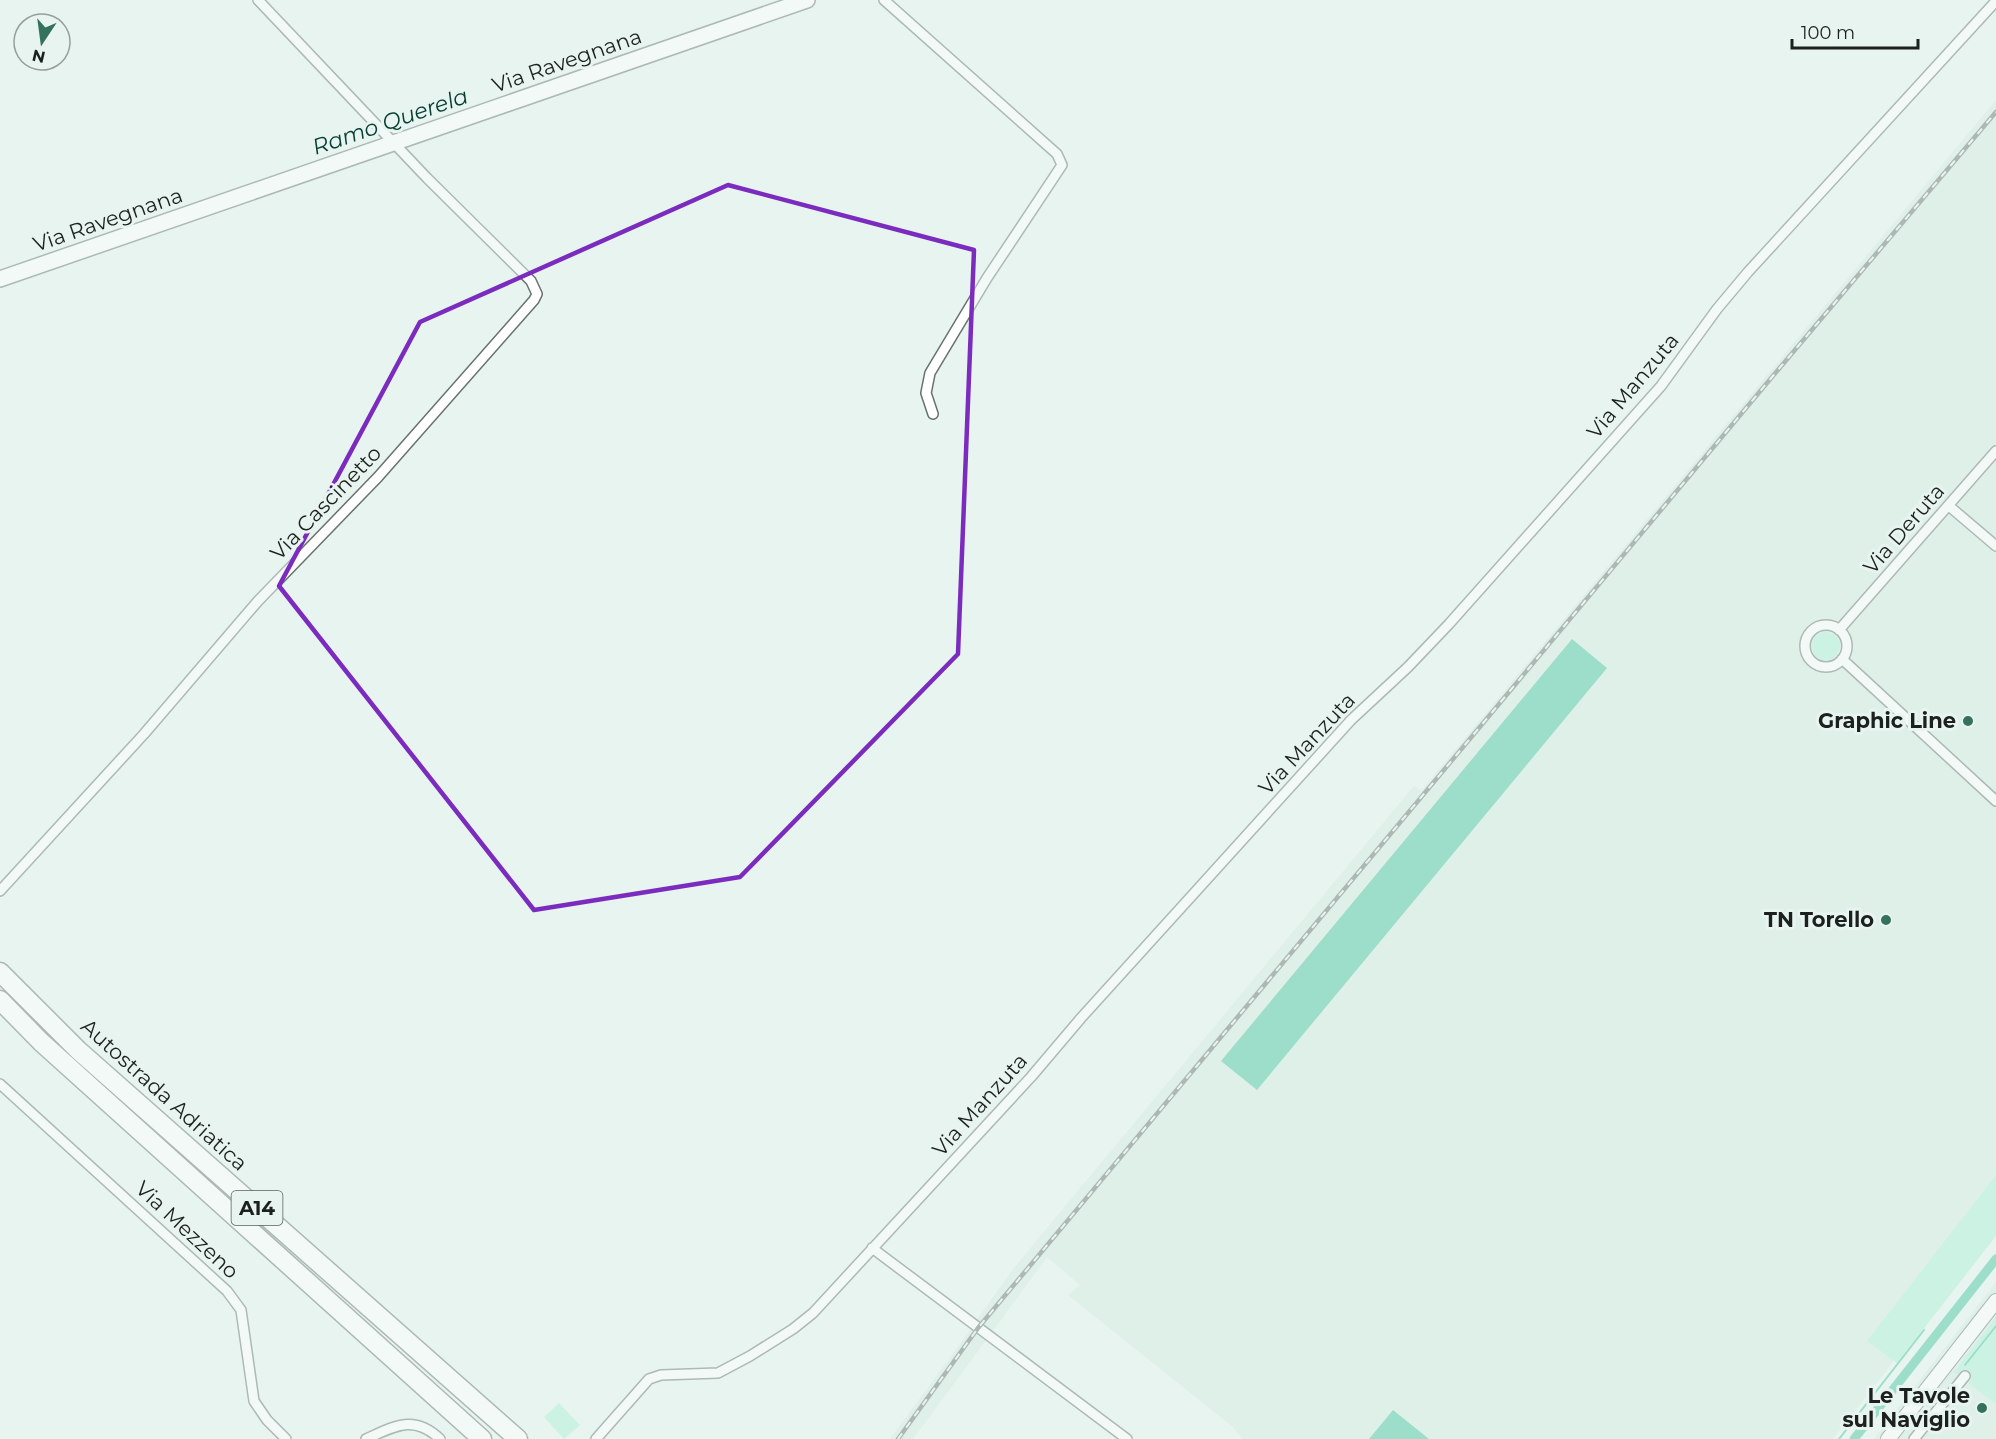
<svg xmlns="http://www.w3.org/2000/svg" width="1996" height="1439" viewBox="0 0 1996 1439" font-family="Montserrat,sans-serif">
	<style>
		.built { fill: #d6eae2 }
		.green { fill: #acf0d6 }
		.water { fill: #42c49d }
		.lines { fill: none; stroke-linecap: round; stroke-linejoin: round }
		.stream { stroke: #42c49d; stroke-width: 2 }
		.canal { stroke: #42c49d; stroke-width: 9 }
		.minor-casing { stroke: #68726e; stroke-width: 12 }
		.secondary-casing { stroke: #68726e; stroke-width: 16 }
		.primary-casing { stroke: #68726e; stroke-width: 18 }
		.motorway-casing { stroke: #68726e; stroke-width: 21 }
		.minor { stroke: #fff; stroke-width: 9 }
		.secondary { stroke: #fff; stroke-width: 14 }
		.primary { stroke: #fff; stroke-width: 15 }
		.motorway { stroke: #fff; stroke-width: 18 }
		.rail-casing { stroke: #676e6c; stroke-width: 4.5 }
		.rail { stroke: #e8f4ef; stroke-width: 2; stroke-dasharray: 7; stroke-linecap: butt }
		.marked { fill: none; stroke: #7b2cbf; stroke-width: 4.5; stroke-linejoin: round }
		.poi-dot { fill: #35725e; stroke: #e8f4ef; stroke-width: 2 }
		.labels { text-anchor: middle; stroke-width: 6; stroke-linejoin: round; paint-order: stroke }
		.shield { fill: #e8f4ef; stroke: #59605d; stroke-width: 1.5 }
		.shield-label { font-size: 20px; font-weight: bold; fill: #1c201f }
		.street-label { font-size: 21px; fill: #1c201f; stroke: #e8f4ef }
		.poi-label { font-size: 21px; font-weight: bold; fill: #1c201f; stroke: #e8f4ef; text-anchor: end }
		.water-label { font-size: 22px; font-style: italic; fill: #074031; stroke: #e8f4ef }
	</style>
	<rect width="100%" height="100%" fill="#e8f4ef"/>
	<path class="built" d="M1996,100V1230L1833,1439H1243L1233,1427L1068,1295L1080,1285L1047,1257L992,1332L976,1321L1013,1269L1414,786L1421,791Z
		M1996,1282V1439H1874Z
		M971,1329L987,1339L913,1439H890Z"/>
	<path class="green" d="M1812 646a14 14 0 1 1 28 0a14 14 0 1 1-28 0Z
		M1996,1175V1236L1897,1363L1867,1341Z
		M1996,1317V1404L1954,1372Z
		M559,1403L580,1425L564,1439L544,1417Z"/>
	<path class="water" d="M1572,639L1607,668L1257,1090L1221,1061Z
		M1393,1410L1429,1439H1369Z"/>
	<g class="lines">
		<path class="stream" d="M1965,1365L1996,1326
			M1839,1439L1924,1330"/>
		<path class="canal" d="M1854,1439L1996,1259"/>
		<defs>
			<path id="minor" d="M884,0L1057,154L1062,165L987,278L930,373L926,393L933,414
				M1949,506L1996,546
				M1805 646a21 21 0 1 1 42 0a21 21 0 1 1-42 0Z
				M1839,630L1996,451
				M1842,659L1996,801
				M0,891L144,734L258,601L378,477L534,300L537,294L531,281L427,178L258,0
				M0,1084L227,1291L241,1310L254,1401L267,1420L286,1439
				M872,1248L1127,1439
				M366,1439C395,1426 414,1414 440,1439
				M596,1439L649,1379L661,1375L718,1373L750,1356L793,1329L813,1313L1031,1077L1081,1018L1351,720L1408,667L1449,624L1661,386L1717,309L1748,272L1996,1
				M1914,1439L1965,1376"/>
			<path id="secondary" d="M1888,1439L1996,1301"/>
			<path id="primary" d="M0,279L807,0"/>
			<path id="motorway" d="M0,972L78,1050L518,1439
				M0,1000L41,1042L482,1439"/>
		</defs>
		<use href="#minor" class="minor-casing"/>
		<use href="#secondary" class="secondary-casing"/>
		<use href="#primary" class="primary-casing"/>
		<use href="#motorway" class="motorway-casing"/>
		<use href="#minor" class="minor"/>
		<use href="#secondary" class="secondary"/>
		<use href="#primary" class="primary"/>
		<use href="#motorway" class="motorway"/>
		<defs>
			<path id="rail" d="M898,1439L978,1328L1772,377L1996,112"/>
		</defs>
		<use href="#rail" class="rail-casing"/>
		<use href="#rail" class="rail"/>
	</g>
	<path d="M0 0H1996V1439H0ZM728,185L974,250L958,654L740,877L534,910L279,586L420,322Z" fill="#e8f4ef" fill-opacity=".55" fill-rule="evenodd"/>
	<path class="marked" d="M728,185L974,250L958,654L740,877L534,910L279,586L420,322Z"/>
	<g class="poi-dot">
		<circle cx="1968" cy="721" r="6"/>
		<circle cx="1886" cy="920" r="6"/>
		<circle cx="1982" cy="1408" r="6"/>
	</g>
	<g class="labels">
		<rect class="shield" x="231.5" y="1191" width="51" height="34" rx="4.5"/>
		<g class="shield-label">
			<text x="257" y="1215">A14</text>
		</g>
		<g class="street-label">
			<text transform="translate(567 61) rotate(-19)" y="7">Via Ravegnana</text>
			<text transform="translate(108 220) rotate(-19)" y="7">Via Ravegnana</text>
			<text transform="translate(1633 386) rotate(-50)" y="7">Via Manzuta</text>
			<text transform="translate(326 503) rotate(-46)" y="7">Via Cascinetto</text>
			<text transform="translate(1904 529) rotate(-49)" y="7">Via Deruta</text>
			<text transform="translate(1307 744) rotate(-47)" y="7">Via Manzuta</text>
			<text transform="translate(164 1095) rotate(42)" y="7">Autostrada Adriatica</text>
			<text transform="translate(980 1105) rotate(-48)" y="7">Via Manzuta</text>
			<text transform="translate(187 1230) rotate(43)" y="7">Via Mezzeno</text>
		</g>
		<g class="poi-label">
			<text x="1956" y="728">Graphic Line</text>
			<text x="1874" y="927">TN Torello</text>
			<text x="1970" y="1403">Le Tavole<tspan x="1970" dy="24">sul Naviglio</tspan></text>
		</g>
		<g class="water-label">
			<text transform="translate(390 121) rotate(-19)" y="8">Ramo Querela</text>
		</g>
	</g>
	<g transform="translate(42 42) rotate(193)"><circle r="28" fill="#e8f4ef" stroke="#969f9c" stroke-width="1.5"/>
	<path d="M0-4.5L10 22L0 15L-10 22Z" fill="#35725e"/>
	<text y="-9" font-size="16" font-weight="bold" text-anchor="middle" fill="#1c201f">N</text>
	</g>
	<path d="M1792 39v9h126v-9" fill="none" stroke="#1c201f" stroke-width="3"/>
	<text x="1801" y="39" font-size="18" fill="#1c201f" stroke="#e8f4ef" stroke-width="4.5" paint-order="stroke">100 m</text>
</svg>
